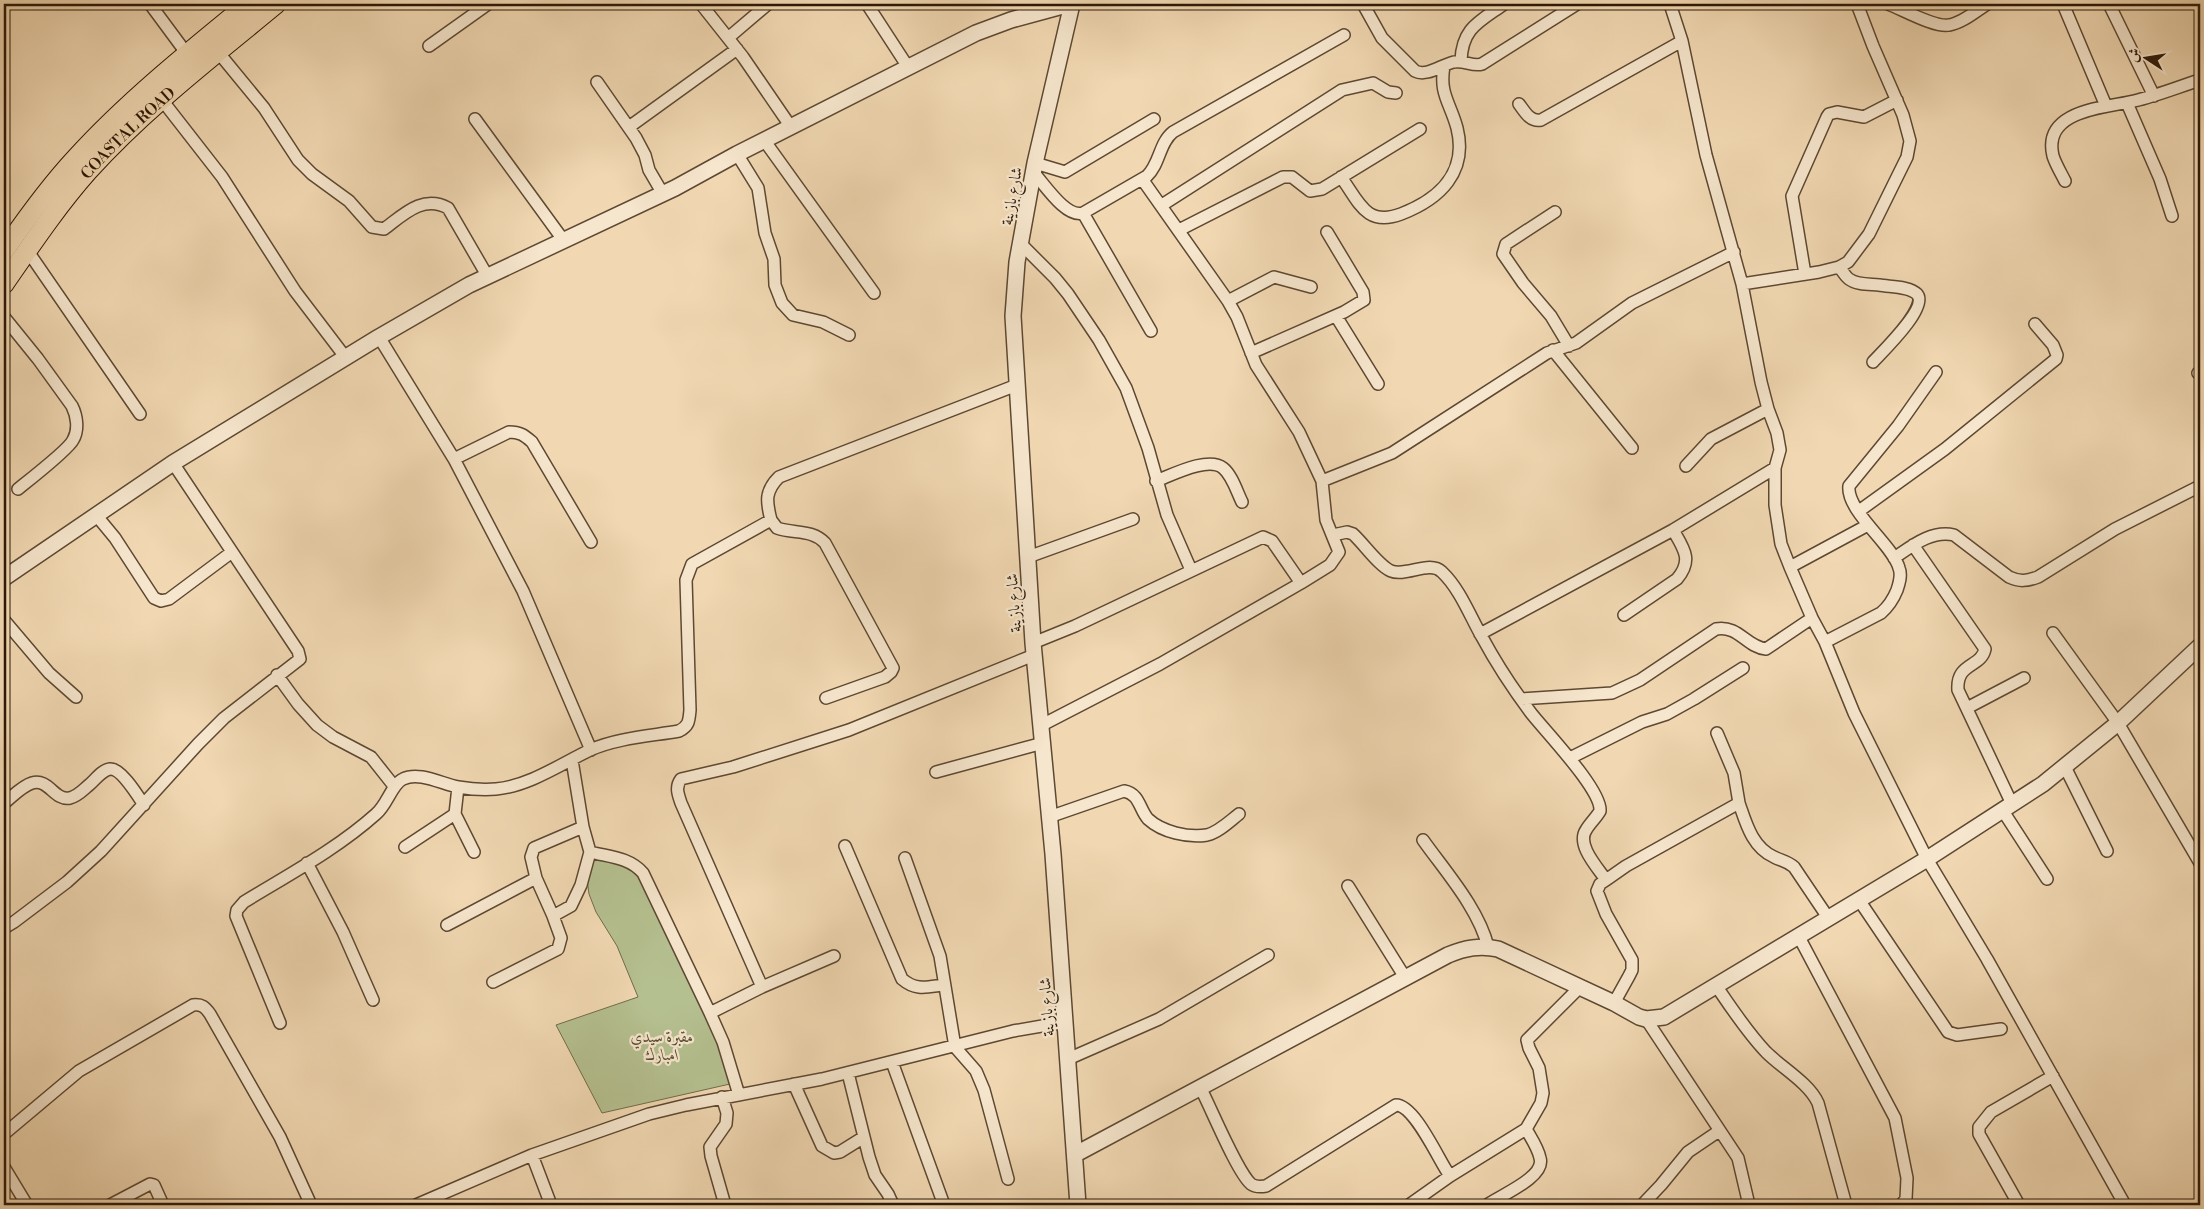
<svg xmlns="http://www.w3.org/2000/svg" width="2204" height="1209" viewBox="0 0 2204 1209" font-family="'Libre Bodoni',Amiri,serif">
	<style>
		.green { fill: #b5c090; stroke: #706c4c }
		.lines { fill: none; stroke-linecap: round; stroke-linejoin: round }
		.minor-casing { stroke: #5d4832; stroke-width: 14 }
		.tertiary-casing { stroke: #5d4832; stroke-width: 18 }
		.trunk-casing { stroke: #2c1807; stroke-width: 21 }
		.minor { stroke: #f6e6cd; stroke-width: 11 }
		.tertiary { stroke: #f6e6cd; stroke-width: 15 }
		.trunk { stroke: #f1d8b2; stroke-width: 19 }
		.labels { text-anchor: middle; stroke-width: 4.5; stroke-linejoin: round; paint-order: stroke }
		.street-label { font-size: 16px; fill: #2c1807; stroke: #f6e6cd }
		.park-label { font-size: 16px; font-style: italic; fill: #554a30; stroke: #f6e6cd }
	</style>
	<rect width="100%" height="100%" fill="#f1d8b2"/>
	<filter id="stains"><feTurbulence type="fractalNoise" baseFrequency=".004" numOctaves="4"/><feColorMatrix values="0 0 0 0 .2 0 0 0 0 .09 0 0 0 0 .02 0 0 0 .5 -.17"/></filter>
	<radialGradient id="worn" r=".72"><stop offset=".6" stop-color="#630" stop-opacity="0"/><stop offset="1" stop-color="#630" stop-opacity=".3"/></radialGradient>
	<path class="green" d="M596,852L636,866L722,1049L730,1084L602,1113L556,1025L638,997L617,946L596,912L589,894L586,872Z"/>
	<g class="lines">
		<defs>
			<path id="minor" d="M150,4L187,54
				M701,4L743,57L791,127
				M867,4L908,67
				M1363,4L1382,38L1415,71C1427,77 1441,65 1454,62C1464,60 1473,67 1482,64L1577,4
				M1670,4L1682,41L1706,155L1742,284L1761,382L1768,409L1777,433L1780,450L1775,468V505L1781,544L1790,567L1812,618L1825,642L1854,713L1927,859L1987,959L2125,1205
				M1888,4C1902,9 1935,28 1949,25C1962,23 1976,11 1987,4
				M2063,4L2106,106
				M2109,4L2154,96
				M4,7L5,4
				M728,38L768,4
				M429,46L488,4
				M218,52L264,108L298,160L312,174L349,201L372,227L384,229C403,215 423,194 448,208L488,277
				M1461,61C1462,28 1479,22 1504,4
				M597,82L636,138L645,155L649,170L663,194
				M162,100L222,177L295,291L346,358
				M2127,103L2160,179L2172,216
				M1519,104C1525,112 1530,122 1541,120L1682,41
				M475,119L564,241
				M629,127L737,49
				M764,140L874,293
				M737,154L758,188L765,233L774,259L775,285L782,303L793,315L823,322L849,335
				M1035,163L1065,172L1154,119
				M1034,173C1045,185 1066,218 1083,213L1147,176C1160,164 1159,143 1173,132L1344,35
				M1341,177C1359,202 1366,227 1401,214C1440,199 1468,172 1457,128C1450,102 1439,94 1444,66
				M2065,181C2061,173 2056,165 2053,156C2042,110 2104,108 2134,101C2156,96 2178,87 2200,80
				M1162,205L1342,90L1373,83L1388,92L1396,93
				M1555,212L1506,244L1503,254L1523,283L1551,316L1569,346
				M1083,213L1151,331
				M1179,230L1283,177H1292L1310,191L1322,189L1420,129
				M1020,243L1055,278L1068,294L1099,340L1126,388L1148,448L1167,515L1191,570
				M27,250L140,414
				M1839,267C1842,270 1845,276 1849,279C1857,285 1870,284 1879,285C1890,287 1909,286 1917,294C1929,307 1882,352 1873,362
				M1805,274L1792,196L1827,117L1829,114L1837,112L1864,117L1897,100
				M1742,284L1819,272L1839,267L1848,262L1869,234L1907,157L1910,141L1903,115L1873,46L1857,4
				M1228,301L1274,277L1311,287
				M1336,316L1378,384
				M4,317L38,359L72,406C77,416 79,430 73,440C69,449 28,481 18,489
				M379,337L454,459L509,432C520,432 524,435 532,442L591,542
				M1553,350L1632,448
				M1251,353L1344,312L1364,300L1363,292L1327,232
				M2198,373L2200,372
				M454,459L523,591L591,750
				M1686,466L1711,439L1768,409
				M1156,481C1172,475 1208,456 1223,468C1232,475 1237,492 1242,502
				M1322,481L1392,453L1547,353L1576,343L1632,303L1734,252
				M1859,511L1945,449L2056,359L2057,355L2053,345L2035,324
				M96,515L115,538L154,598L161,601L169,599L232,552
				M771,520L777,528C794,534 812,529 825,543L893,668L891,672L885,677L826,698
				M1333,535L1347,532L1353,534C1364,544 1379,566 1391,571C1406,577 1430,560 1442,572C1460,589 1470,616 1482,637C1496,663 1513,689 1531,713C1545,731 1602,790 1600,811C1596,818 1590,823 1586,830C1576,845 1598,868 1606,880L1600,884L1597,891L1606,914L1632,960V970L1629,976L1614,1003
				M1913,545L1985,649C1981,668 1956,662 1958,690L2012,804
				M1028,557L1133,519
				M1894,558C1912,546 1931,530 1954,535L2009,577C2020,582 2027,581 2038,577L2115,529L2200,486
				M1790,567L1868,525
				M1624,615L1677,579C1693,560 1684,549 1673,530
				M4,620L49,673L76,697
				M2053,633L2118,723L2200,863
				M1480,634L1673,530L1775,468
				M1825,642L1881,613C1889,606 1893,600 1897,590C1899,584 1902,575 1899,568C1893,545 1846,511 1849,486L1898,426L1936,372
				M1033,643L1075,626L1263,537L1272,541L1301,583
				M277,675L298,704L317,725L333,737L371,757L394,786
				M1521,699L1612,693L1640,680L1716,629C1739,625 1746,647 1766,649L1812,618
				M1967,708L2024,678
				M1042,725L1160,664L1301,583L1330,565L1339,552L1326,520L1322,481L1299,432L1256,365L1237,317L1228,301L1142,179
				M1717,733L1734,773L1739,803
				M1570,758L1642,722L1667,714L1694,699L1743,668
				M572,760L583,827L590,852C609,857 629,857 643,873L710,1013L723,1042L739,1095
				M2065,767L2107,851
				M936,772L1043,743
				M458,787L455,814L474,852
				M4,803C12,797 22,786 32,783C49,778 54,801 70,798C78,796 83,790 89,785C95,780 102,770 110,769C121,768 138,796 144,805
				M2003,811L2047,879
				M1049,817L1124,791C1140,794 1139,809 1148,819C1162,832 1188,838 1207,835C1219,832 1230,821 1239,814
				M1423,840C1445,871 1479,909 1488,947
				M845,846L902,979C916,991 927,987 943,985
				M405,847L455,814
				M905,858L940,956L955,1047L976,1071L984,1090L1008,1179
				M307,863L343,932L373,1000
				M536,878L531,857L534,848L583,827
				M1606,880L1626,866L1739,803C1746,823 1752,847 1774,857C1782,861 1787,861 1794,867L1829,919
				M1348,886L1406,979
				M1859,900L1948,1032L1957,1035L2001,1029
				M447,925L536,878L553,916
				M4,928L14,922L67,882L101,851L198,744L224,718L300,659L298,651L173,463
				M1799,937L1895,1118L1907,1178L1906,1199L1901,1205
				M493,982L558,949L561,938L553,916L571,906L581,885L590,852
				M762,987L834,956
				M1717,987C1732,1009 1747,1032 1766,1052C1782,1068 1809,1083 1818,1103L1846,1205
				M710,1013L762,987L681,803C678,794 675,787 681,779L733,767L849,730L1034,655
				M1646,1019L1738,1158L1749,1205
				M280,1023L236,916L237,910L244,902C288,875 337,849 376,814C387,805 392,784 403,779C419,771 442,784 458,787C470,789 484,790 496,789C529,786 561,764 590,750C617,738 650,736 679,731C689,726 689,721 690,710L686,580L692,564L771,520C766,501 765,491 779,477L1017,385
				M1068,1059L1159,1019L1268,955
				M892,1062L944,1205
				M848,1073L869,1157L875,1175L888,1194L893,1205
				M794,1084L822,1146L834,1153L840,1152L864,1137
				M1201,1089C1211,1108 1237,1172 1251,1184C1255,1187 1260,1187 1266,1186L1396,1105C1415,1105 1439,1161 1450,1176
				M722,1097L727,1113L726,1124L710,1147L711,1156L725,1205
				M4,1134L79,1071L193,1005C202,1004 205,1007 210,1014L280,1137L311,1205
				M532,1155L551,1205
				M4,1167L27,1205
				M110,1205L150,1184L154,1185L163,1205
				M416,1205L532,1155L649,1114L686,1105L822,1079L1013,1031L1065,1022
				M1409,1205L1450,1176L1526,1129L1541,1103L1543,1093L1539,1068L1529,1048L1527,1040L1580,987
				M1487,1205C1501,1195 1546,1177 1540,1158C1538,1148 1531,1138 1526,1129
				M1642,1205L1661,1185L1688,1152L1719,1131
				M2019,1205L1979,1134V1127L1991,1112L2053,1076"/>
			<path id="tertiary" d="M1072,4L1035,163L1017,262L1013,316L1033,643L1053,854L1078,1205
				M4,578L173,463L379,337L469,285L675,188L737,154L976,33L1011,20L1070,4
				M1076,1154L1448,955C1465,948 1480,945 1498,949L1614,1003L1639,1017L1646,1019L1664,1017L1927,859L2043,784L2118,723L2200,646"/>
			<g id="trunk">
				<path d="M4,251C26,219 49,187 76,158C127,102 189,52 248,4"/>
				<path id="s1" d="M4,284C31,245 57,206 88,171C144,109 212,57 276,4"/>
			</g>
		</defs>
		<use href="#minor" class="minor-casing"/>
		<use href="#tertiary" class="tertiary-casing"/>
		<use href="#trunk" class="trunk-casing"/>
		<use href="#minor" class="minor"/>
		<use href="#tertiary" class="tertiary"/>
		<use href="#trunk" class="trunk"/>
	</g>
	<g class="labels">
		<g class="street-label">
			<text dy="6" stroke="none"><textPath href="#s1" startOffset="196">COASTAL ROAD</textPath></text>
			<text transform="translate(1011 196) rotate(-80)" y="6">شارع بازينة</text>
			<text transform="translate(1013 603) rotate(-94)" y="6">شارع بازينة</text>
			<text transform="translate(1046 1007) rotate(-94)" y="6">شارع بازينة</text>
		</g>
		<g class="park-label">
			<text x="662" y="1042">مقبرة سيدي<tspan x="662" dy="18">امبارك</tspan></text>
		</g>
	</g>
	<rect width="2204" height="1209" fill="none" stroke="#f1d8b2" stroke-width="20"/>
	<rect x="5" y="5" width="2194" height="1199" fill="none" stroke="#2c1807" stroke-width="2.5"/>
	<rect x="10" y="10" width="2184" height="1189" fill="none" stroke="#2c1807"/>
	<g transform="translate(2146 58) rotate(282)" stroke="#f6e6cd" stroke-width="4" paint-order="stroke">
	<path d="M0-4L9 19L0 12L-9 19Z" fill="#2c1807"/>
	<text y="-8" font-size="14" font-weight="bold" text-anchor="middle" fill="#2c1807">ش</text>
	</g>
	<rect width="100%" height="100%" filter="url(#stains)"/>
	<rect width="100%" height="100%" fill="url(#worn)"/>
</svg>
